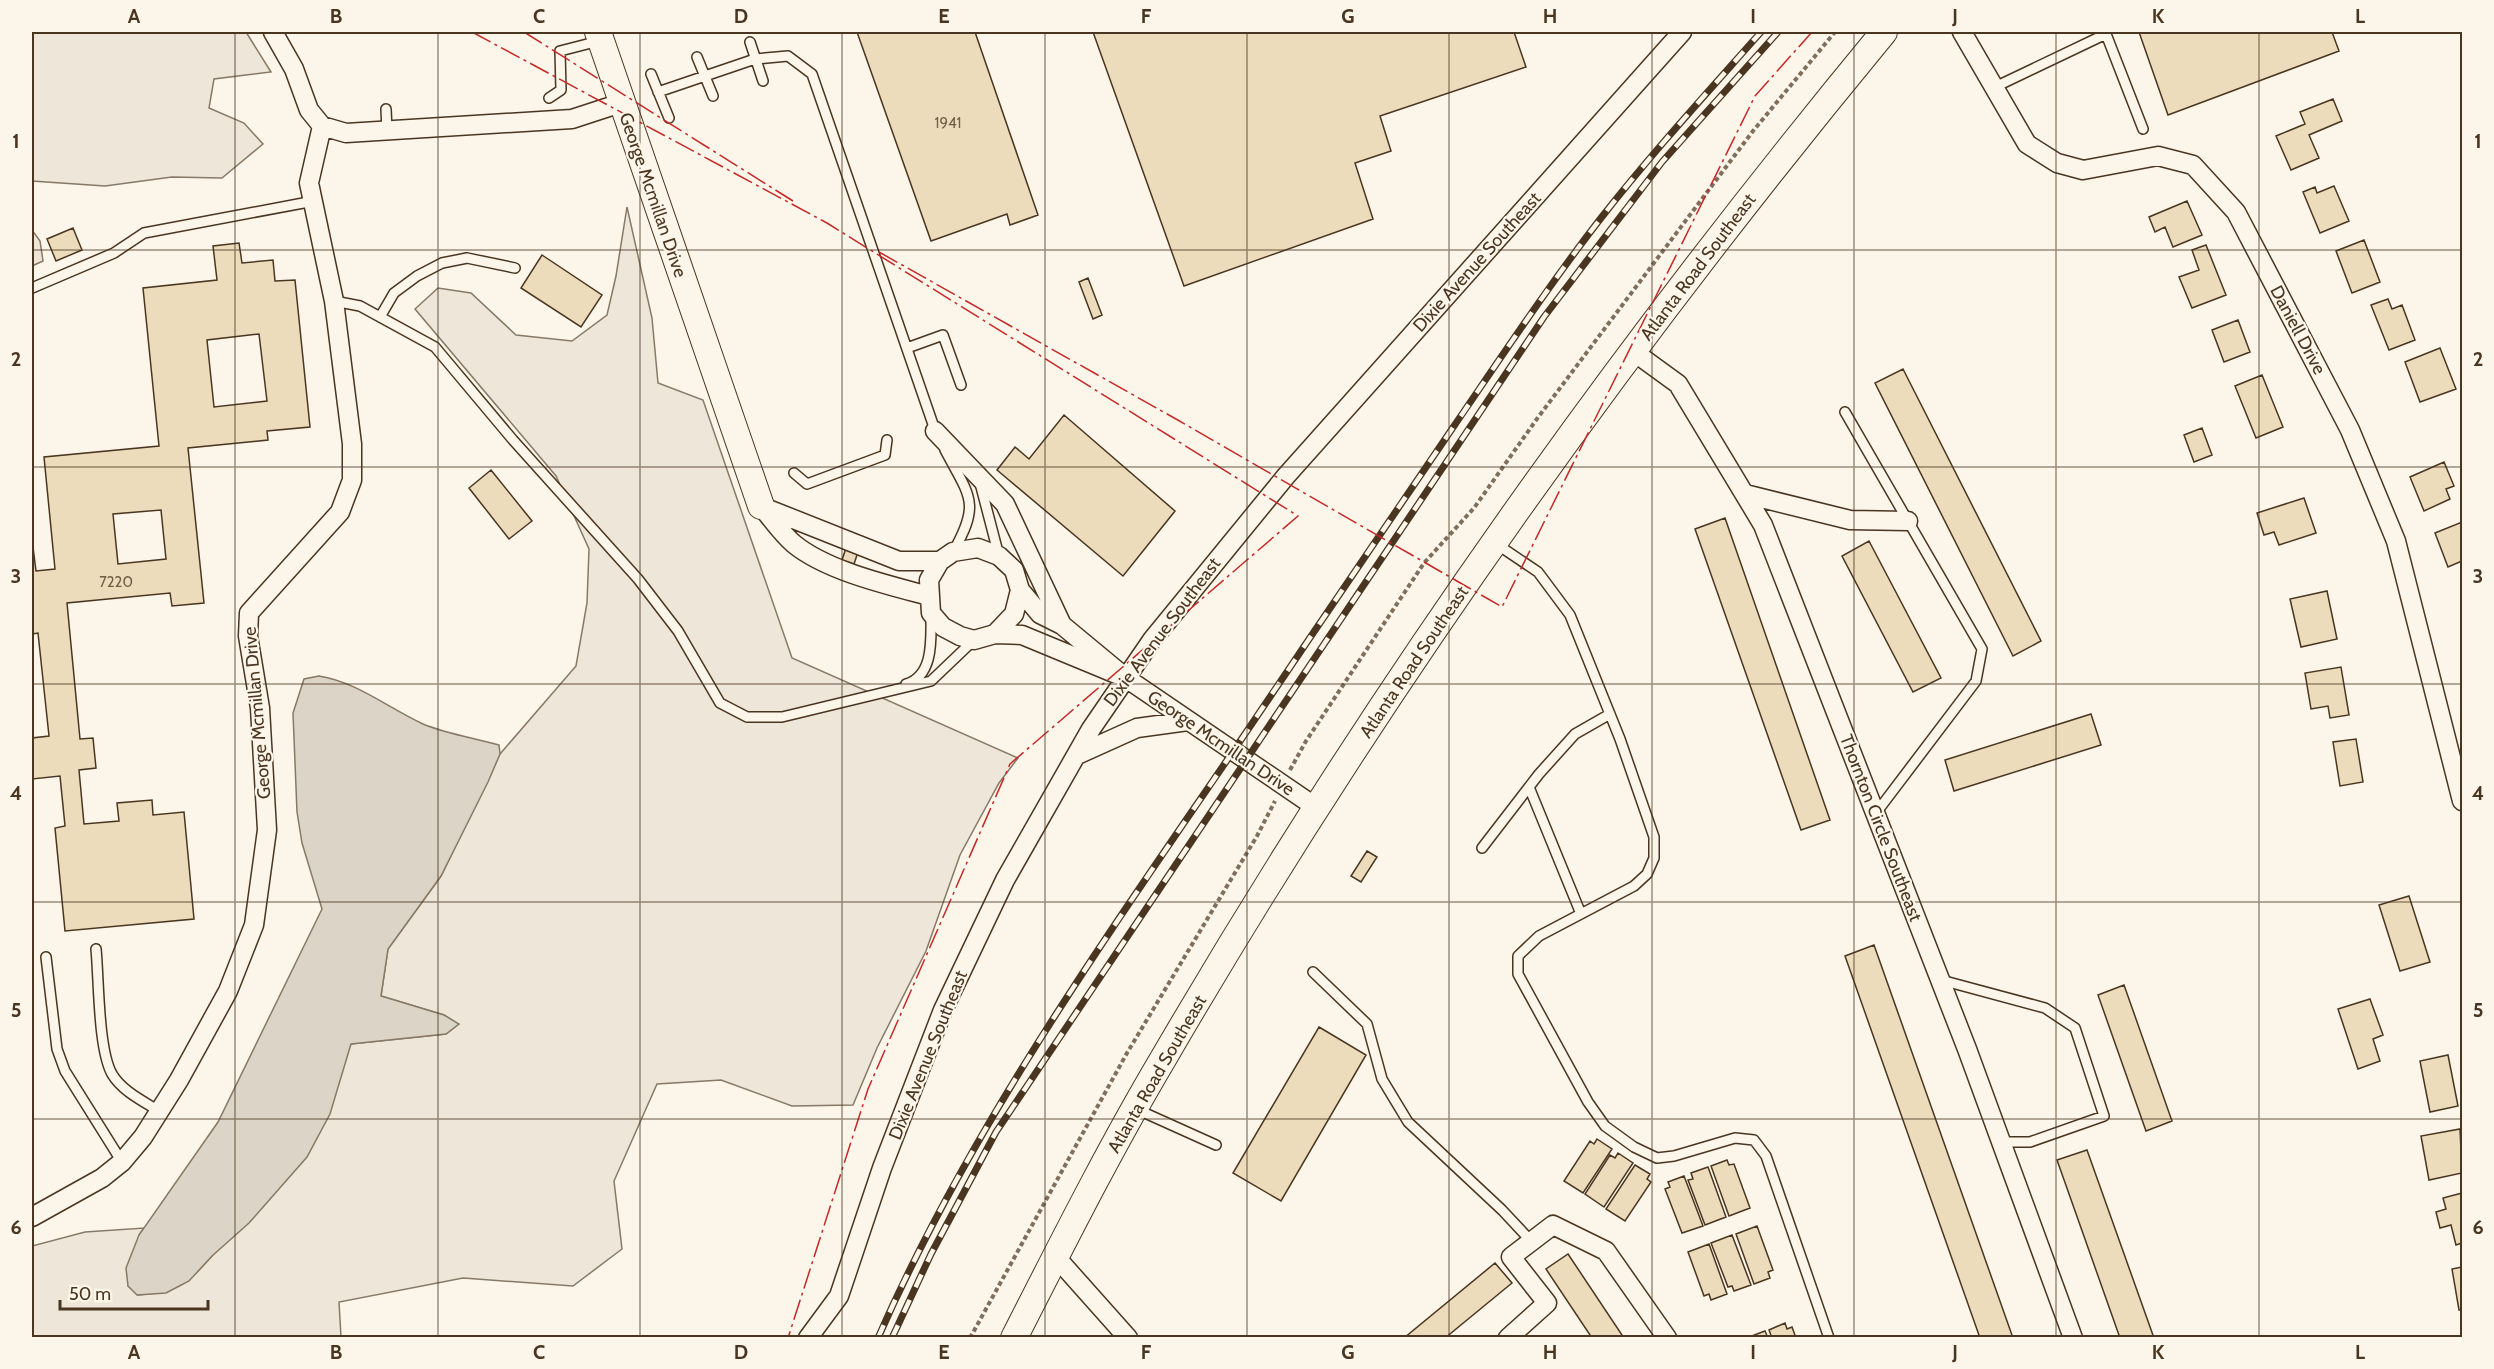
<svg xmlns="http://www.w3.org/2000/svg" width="2494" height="1369" viewBox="0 0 2494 1369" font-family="Cabin,sans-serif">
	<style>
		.green { fill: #ede6d9; stroke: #887966; stroke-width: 1.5 }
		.water { fill: #dcd4c6; stroke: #887966; stroke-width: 1.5 }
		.building { fill: #ecdcbc; stroke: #4a3520; stroke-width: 1.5; fill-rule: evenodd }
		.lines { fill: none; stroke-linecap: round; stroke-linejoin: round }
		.lane-casing { stroke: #4a3520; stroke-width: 12 }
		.street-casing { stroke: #4a3520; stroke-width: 21 }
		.secondary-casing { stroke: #4a3520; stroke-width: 28 }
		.path { stroke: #7f6f5c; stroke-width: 4; stroke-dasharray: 4.5 3; stroke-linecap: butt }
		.lane { stroke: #fbf6e9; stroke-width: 9 }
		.street { stroke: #fbf6e9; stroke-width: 18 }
		.secondary { stroke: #fbf6e9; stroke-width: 26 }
		.rail-casing { stroke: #4a3520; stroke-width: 7 }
		.rail { stroke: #fbf6e9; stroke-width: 4.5; stroke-dasharray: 14; stroke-linecap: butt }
		.power { stroke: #c62828; stroke-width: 1.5; stroke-dasharray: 21 4.5 3 4.5; stroke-linecap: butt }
		.grid { fill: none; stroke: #4a3520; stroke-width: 1.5; stroke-opacity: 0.55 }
		.labels { text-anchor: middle; stroke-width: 4.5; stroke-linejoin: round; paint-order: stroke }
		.number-label { font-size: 15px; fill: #725f47 }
		.street-label { font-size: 18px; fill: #4a3520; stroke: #fbf6e9 }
		.neatline { fill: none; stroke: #4a3520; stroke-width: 2 }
		.grid-label { font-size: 20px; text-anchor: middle; font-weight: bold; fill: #4a3520 }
	</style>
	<rect width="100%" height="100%" fill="#fbf6e9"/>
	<path class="green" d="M32,32H246L271,72L214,79L209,108L244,123L263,144L222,178L172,177L105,186L32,181Z
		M627,207L652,318L658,383L703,400L792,658L1018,758L999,783L960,855L926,951L877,1048L853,1105L792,1106L721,1080L657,1084L614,1181L622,1249L573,1286L463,1278L339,1302L341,1337L32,1338V1246L85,1232L144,1228L139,1235L128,1286L138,1295C178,1292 185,1286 212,1256L340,1074L350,1044L446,1034L458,1024L444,1015L381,996L388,949L441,876L500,754L576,666L587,603L589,549L556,476L415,309L438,288L471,293L516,335L572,341L607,315L616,276Z
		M32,230L40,241L43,261L32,266Z"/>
	<path class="water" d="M319,676C357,682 388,708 423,724C447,734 474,738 499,745L500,754L488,782L441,876L388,949L381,996L444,1015L459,1024L446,1034L351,1044L330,1114L307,1157L249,1223L212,1256L189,1281L166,1293L137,1295L128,1286L126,1268L139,1235L218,1122L322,909L302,843L297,812L293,713L304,679Z"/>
	<path class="building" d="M857,32H975L1038,215L1010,225L1007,214L931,241Z
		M1093,32H1514L1526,67L1380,116L1391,151L1355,163L1373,219L1184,286Z
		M2139,32H2332L2339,51L2168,115Z
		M2333,99L2342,121L2309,135L2319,158L2291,170L2276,136L2305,124L2300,112Z
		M2334,186L2349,221L2320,233L2303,192L2315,187L2317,193Z
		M2187,201L2202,235L2173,247L2165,227L2155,232L2149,217Z
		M73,228L82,250L56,261L47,239Z
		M2364,240L2380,282L2352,293L2336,251Z
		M239,243L242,263L273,260L275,281L295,280L310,427L267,431L268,440L188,448L204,603L172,606L170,593L67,603L80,739L93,738L96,768L79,770L84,824L119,821L117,803L152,800L153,815L184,812L194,919L65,931L55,828L65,826L60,776L32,779V738L49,736L38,633L32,634V539L36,571L55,569L44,457L159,446L143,288L217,280L213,246ZM259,334L267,401L214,407L207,340ZM161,510L166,559L118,564L113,514Z
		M2206,245L2226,295L2192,308L2179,277L2199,270L2192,250Z
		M542,255L602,295L581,327L521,288Z
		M1088,278L1102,315L1093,319L1079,282Z
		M2388,299L2392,309L2402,305L2415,340L2389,350L2371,305Z
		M2238,320L2250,352L2224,362L2212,330Z
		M2440,348L2456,389L2420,402L2405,362Z
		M1903,369L2041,641L2013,656L1875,383Z
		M2262,375L2283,427L2256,438L2235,386Z
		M1064,415L1175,511L1123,576L997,470L1015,447L1029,459Z
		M2202,428L2212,455L2194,462L2184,435Z
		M2444,462L2454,486L2446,489L2450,499L2424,511L2410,477Z
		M491,470L532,521L509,539L469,488Z
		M2304,498L2316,533L2279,545L2274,532L2264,535L2257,513Z
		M1725,518L1830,820L1801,830L1695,529Z
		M2462,522V561L2448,567L2435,533Z
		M1869,541L1941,678L1913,692L1842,556Z
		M846,548L858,552L854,564L842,560Z
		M2327,591L2337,639L2301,647L2290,599Z
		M2341,667L2349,715L2330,718L2328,706L2311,709L2305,673Z
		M2091,714L2101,745L1954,791L1945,760Z
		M2356,739L2363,782L2340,786L2333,742Z
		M1367,851L1377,857L1361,882L1351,876Z
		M2409,896L2430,962L2400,971L2379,905Z
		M1874,945L2013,1338H1980L1845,956Z
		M2124,985L2172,1121L2146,1131L2098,995Z
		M2370,999L2383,1035L2373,1039L2380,1061L2358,1069L2338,1009Z
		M1319,1027L1366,1055L1281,1201L1233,1173Z
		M2448,1055L2458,1106L2430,1112L2420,1061Z
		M2460,1129L2462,1173L2429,1180L2421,1136Z
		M1597,1139L1612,1149L1583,1193L1564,1181L1590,1141L1594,1144Z
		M2087,1150L2154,1338H2120L2057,1160Z
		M1618,1153L1633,1163L1604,1207L1585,1194L1610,1155L1615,1158Z
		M1727,1160L1729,1165L1734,1164L1750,1208L1729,1216L1711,1166Z
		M1635,1165L1650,1174L1647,1179L1651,1182L1625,1221L1606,1209Z
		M1708,1167L1726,1217L1705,1225L1688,1180L1693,1179L1691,1173Z
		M1684,1176L1703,1226L1682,1233L1665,1189L1670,1187L1668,1182Z
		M2462,1193V1243L2456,1245L2451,1225L2440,1228L2436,1212L2446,1209L2443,1198Z
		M1757,1226L1773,1270L1768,1272L1770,1278L1754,1284L1736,1234Z
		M1732,1235L1751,1285L1734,1291L1732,1286L1728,1287L1711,1243Z
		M1709,1244L1727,1294L1711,1300L1709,1294L1704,1296L1688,1252Z
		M1568,1254L1624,1338H1592L1546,1269Z
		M1495,1263L1512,1283L1445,1338H1404Z
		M2462,1267V1310H2459L2452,1269Z
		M1785,1323L1787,1329L1792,1327L1796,1338H1772L1769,1330Z
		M1765,1331L1768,1338H1749V1337Z"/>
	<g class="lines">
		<defs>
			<path id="lane" d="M750,42L763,81
				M697,57L713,96
				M651,74L669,118
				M1995,87L2106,34L2143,129
				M658,92L755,59L788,56L812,74L936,433
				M549,98L561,90L560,51L599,41
				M386,109L387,131
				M32,288L114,253L144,233L314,201
				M334,301L360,306L435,347L513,440L638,579L678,631L720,703L747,717H782L931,681L974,640
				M380,317L394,293L417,276L442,263L467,258L515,268
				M907,348L943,335L961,385
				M1845,412L1982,649L1976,681L1876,813
				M945,450C970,497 981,503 953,552
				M794,473L807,484L885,455L887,440
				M980,483L999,556
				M1495,543L1538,572L1570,615L1620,739L1654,837V858L1647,874L1634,886L1539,936L1518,956V974L1588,1102L1605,1126L1634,1147L1657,1158L1674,1156L1735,1138L1754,1140L1766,1156L1829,1338
				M906,684C934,676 931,639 931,616
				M1529,787L1581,914
				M1482,848L1539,774L1575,734L1610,714
				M96,949C99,979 98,1049 112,1074C122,1091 143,1101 159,1111
				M46,957L57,1049L65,1071L122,1162
				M1313,972L1367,1024L1382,1079L1408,1122L1502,1210L1531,1241
				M1941,980L2045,1008L2075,1028L2104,1116L2030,1142H2001
				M1136,1109L1216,1145"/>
			<path id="street" d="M1962,32L2027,144L2057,163L2083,170L2158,156L2193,165L2236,212L2350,430L2396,541L2462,801
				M322,126L346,133L572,119L621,103
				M1634,352L1678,384L1763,525L1967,1049L2073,1338
				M935,431L1005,504L1062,625
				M1745,494L1850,520L1908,521
				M761,506C771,518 782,534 794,544C827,571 888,585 929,596
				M768,509L899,561H940
				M995,634L1014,614L1020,590
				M1126,678L1022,635L995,634L974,640L960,636L943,627L931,613L929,580L940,561L953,552L978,548L999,556L1014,570L1020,590L1040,614L1062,625L1126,678L1317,808
				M1077,755L1137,728L1188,721
				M32,1217L102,1178L122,1162L143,1137L179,1080L228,991L254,925L267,830L260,708L248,636L249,613L340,512L352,480V444L334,301L309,183L322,126L309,110L294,69L273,32
				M1055,1256L1128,1338
				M808,1338L839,1296L882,1168L943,1010L1005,880L1091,729L1152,640L1286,476L1682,32
				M1508,1338L1547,1303L1511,1257L1553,1225L1606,1251L1667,1338"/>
			<path id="secondary" d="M598,32L761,506
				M1014,1338C1062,1244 1109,1150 1163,1059C1373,698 1618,354 1884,32"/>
		</defs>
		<use href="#lane" class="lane-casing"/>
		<use href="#street" class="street-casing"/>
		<use href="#secondary" class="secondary-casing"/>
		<path class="path" d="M1290,770L1306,741L1424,563L1474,508L1539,416L1753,131L1835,32
			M970,1338L1127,1053L1257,836L1275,801"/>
		<use href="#lane" class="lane"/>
		<use href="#street" class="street"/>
		<use href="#secondary" class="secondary"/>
		<defs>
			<path id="rail" d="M878,1338C974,1119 1115,925 1249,728C1317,627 1386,526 1454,426C1502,356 1549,285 1601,218C1651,154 1707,93 1761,32
				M892,1338L931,1254L996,1132L1544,317L1662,162L1778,32"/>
		</defs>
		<use href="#rail" class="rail-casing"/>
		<use href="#rail" class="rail"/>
		<path class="power" d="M472,32L827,223L1298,516L1010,764L868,1089L788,1338
			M524,32L793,201
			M879,252L1176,419L1502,607L1755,96L1812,32"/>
	</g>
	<path class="grid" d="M235,32V1338M438,32V1338M640,32V1338M842,32V1338M1045,32V1338M1247,32V1338M1449,32V1338M1652,32V1338M1854,32V1338M2056,32V1338M2259,32V1338M32,250H2462M32,467H2462M32,684H2462M32,902H2462M32,1119H2462"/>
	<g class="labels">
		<g class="number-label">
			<text x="948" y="128">1941</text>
			<text x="116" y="587">7220</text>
		</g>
		<g class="street-label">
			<text transform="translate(653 195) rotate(71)" y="6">George Mcmillan Drive</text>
			<text transform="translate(1477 262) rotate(-48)" y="6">Dixie Avenue Southeast</text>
			<text transform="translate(1698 267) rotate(-53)" y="6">Atlanta Road Southeast</text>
			<text transform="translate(2298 330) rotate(62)" y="6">Daniell Drive</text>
			<text transform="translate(1162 632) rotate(-53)" y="6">Dixie Avenue Southeast</text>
			<text transform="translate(1414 662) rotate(-56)" y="6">Atlanta Road Southeast</text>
			<text transform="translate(257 713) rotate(-95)" y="6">George Mcmillan Drive</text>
			<text transform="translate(1221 743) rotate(34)" y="6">George Mcmillan Drive</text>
			<text transform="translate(1881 828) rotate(69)" y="6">Thornton Circle Southeast</text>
			<text transform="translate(928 1055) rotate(-68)" y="6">Dixie Avenue Southeast</text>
			<text transform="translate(1157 1074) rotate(-60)" y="6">Atlanta Road Southeast</text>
		</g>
	</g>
	<rect width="2494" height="1369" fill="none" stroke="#fbf6e9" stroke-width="66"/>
	<path d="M60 1300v9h148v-9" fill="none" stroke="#4a3520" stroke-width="3"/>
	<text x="69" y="1300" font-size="18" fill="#4a3520" stroke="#fbf6e9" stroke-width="4.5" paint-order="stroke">50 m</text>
	<rect x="33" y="33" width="2428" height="1303" class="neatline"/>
	<g class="grid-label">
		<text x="134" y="23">A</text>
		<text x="336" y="23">B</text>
		<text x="539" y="23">C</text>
		<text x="741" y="23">D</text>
		<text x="944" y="23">E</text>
		<text x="1146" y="23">F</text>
		<text x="1348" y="23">G</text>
		<text x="1550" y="23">H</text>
		<text x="1753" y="23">I</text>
		<text x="1955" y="23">J</text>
		<text x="2158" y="23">K</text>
		<text x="2360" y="23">L</text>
		<text x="16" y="148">1</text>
		<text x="2478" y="148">1</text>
		<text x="16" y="366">2</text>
		<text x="2478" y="366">2</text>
		<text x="16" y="583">3</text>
		<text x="2478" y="583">3</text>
		<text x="16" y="800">4</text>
		<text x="2478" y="800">4</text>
		<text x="16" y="1017">5</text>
		<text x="2478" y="1017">5</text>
		<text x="16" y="1234">6</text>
		<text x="2478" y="1234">6</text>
		<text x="134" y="1359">A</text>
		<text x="336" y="1359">B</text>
		<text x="539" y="1359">C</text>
		<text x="741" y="1359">D</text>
		<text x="944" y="1359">E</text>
		<text x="1146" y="1359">F</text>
		<text x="1348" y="1359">G</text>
		<text x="1550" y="1359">H</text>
		<text x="1753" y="1359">I</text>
		<text x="1955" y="1359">J</text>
		<text x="2158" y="1359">K</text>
		<text x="2360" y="1359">L</text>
	</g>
</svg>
